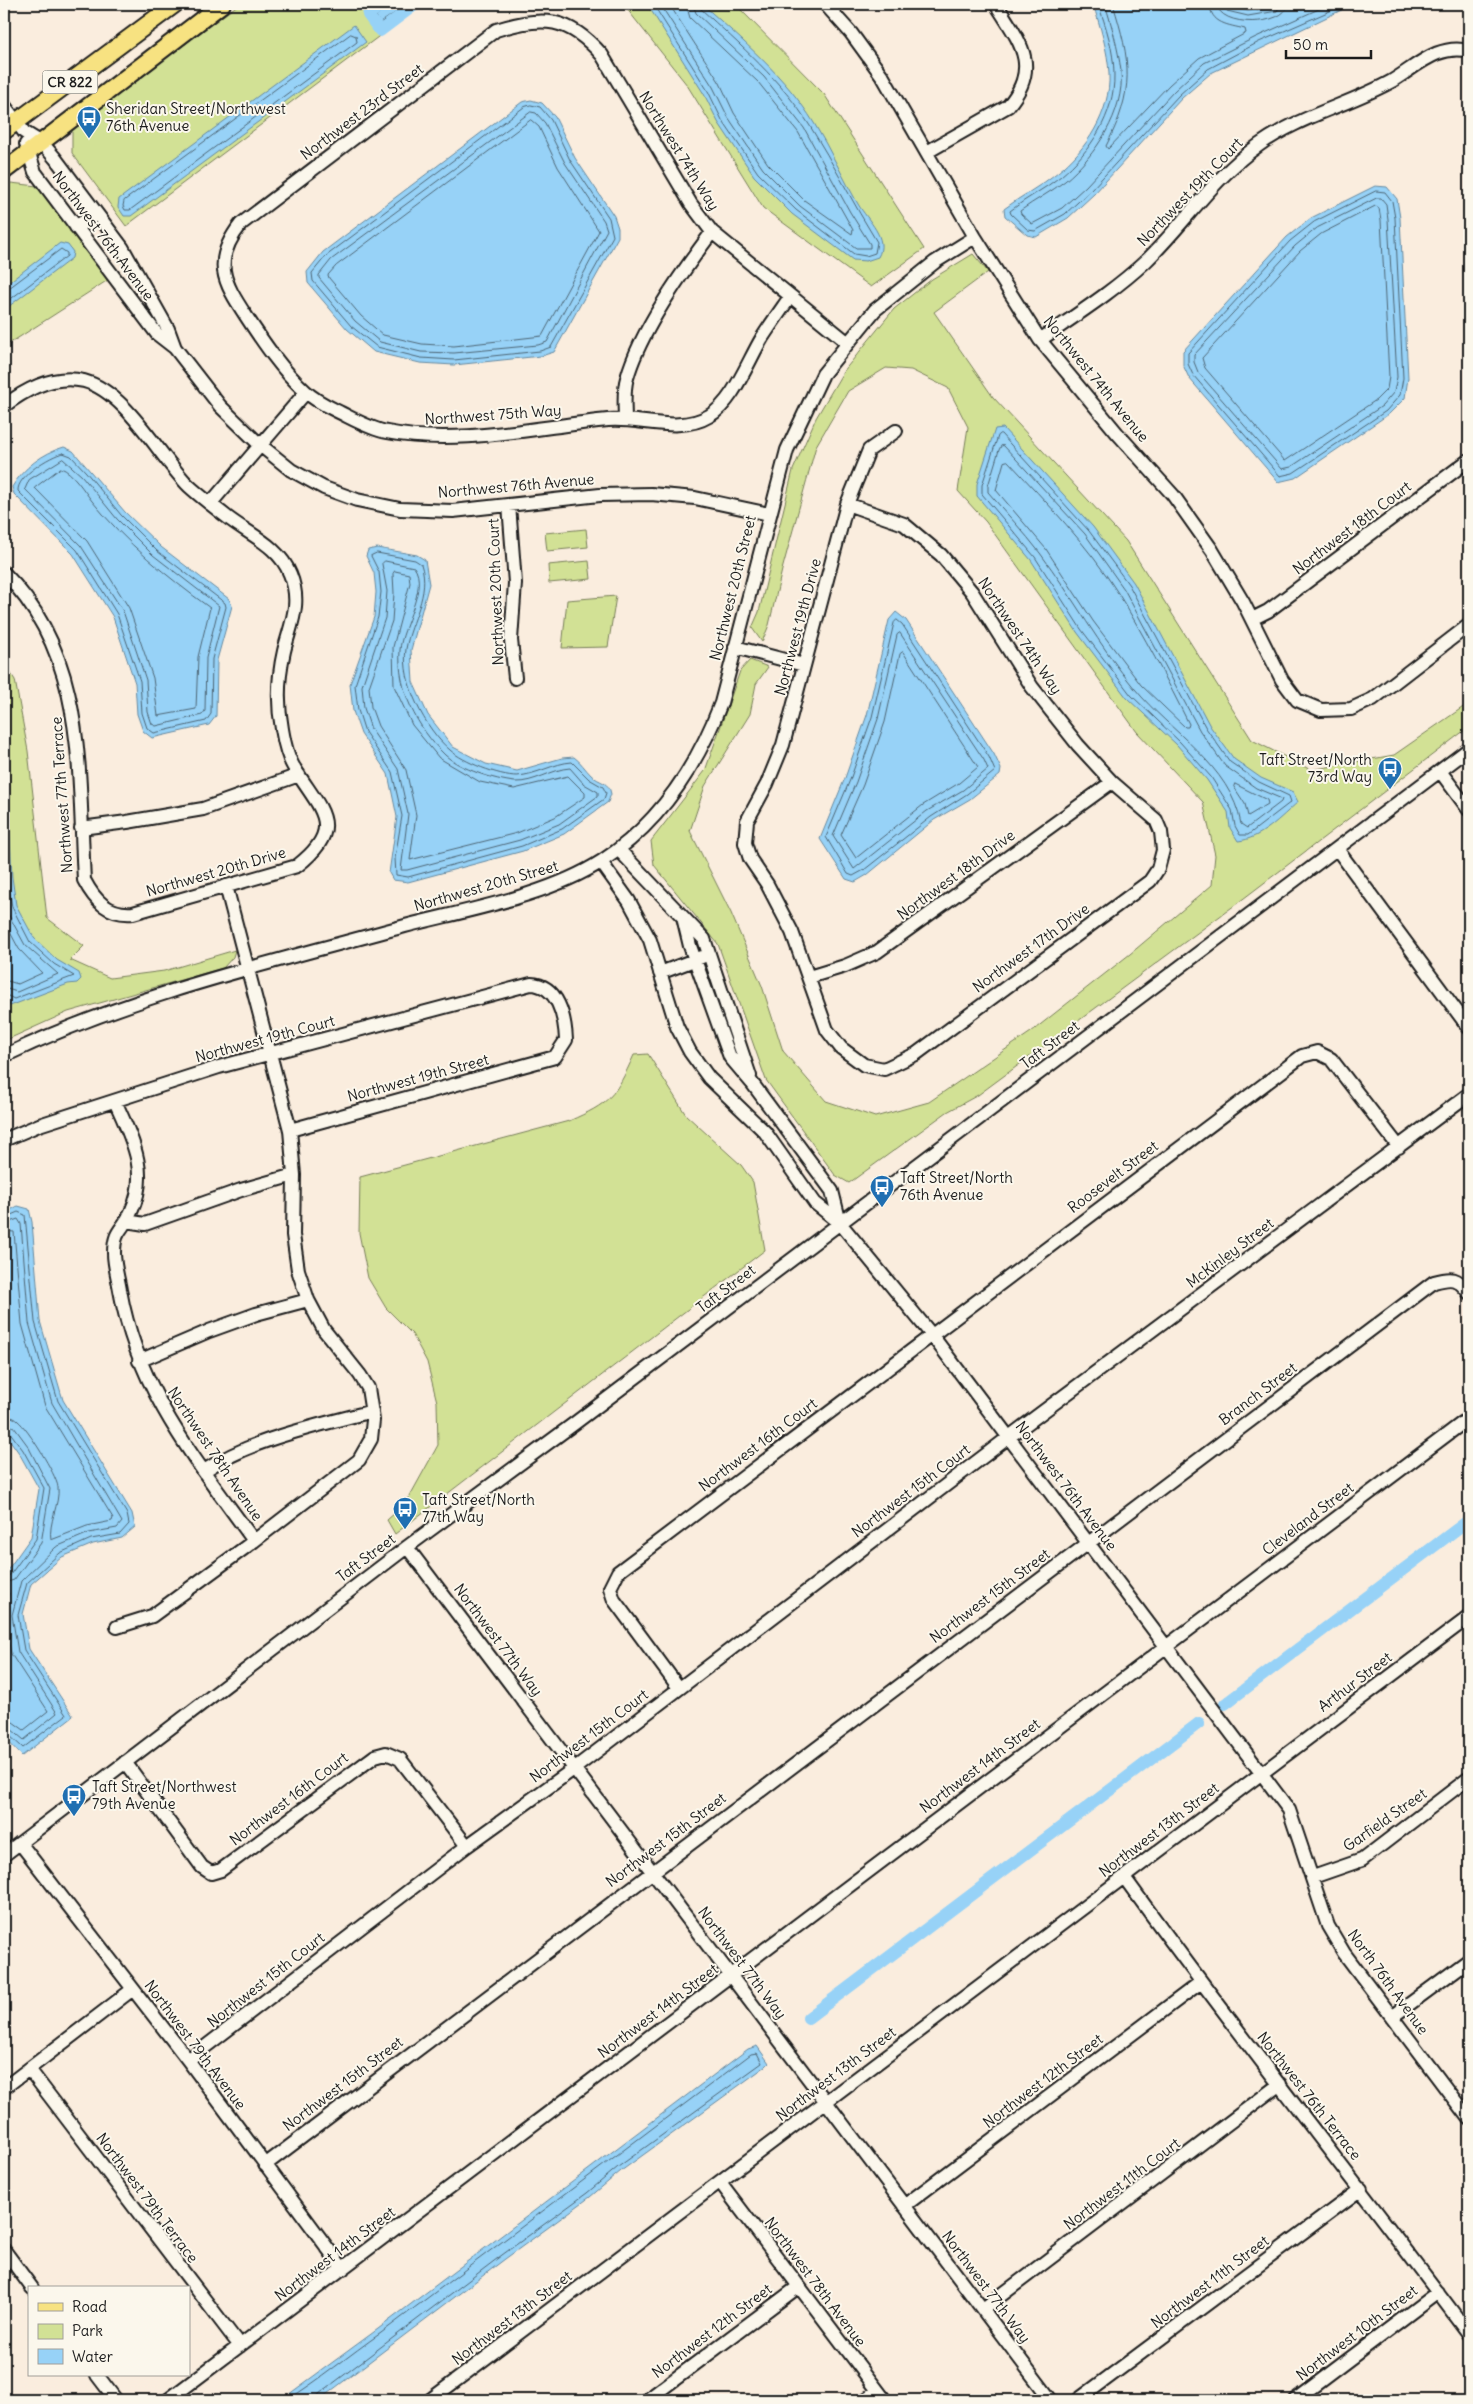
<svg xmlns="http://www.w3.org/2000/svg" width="1473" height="2404" viewBox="0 0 1473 2404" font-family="Delius,sans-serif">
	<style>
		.green { fill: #d2e195; stroke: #777e58 }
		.water { fill: #97d2f7; stroke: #66899f }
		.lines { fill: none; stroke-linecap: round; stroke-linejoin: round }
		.shore { stroke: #4d6574; stroke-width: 1 }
		.canal { stroke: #97d2f7; stroke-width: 12 }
		.minor-casing { stroke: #1c1c1c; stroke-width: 16 }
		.major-casing { stroke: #1c1c1c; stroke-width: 20 }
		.minor { stroke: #fbf7ec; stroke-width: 12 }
		.major { stroke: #f7e281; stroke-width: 16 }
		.labels { text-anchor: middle; stroke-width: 4; stroke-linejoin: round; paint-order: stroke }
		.shield { fill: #fbf7ec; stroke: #5f5e5a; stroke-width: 1 }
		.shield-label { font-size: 14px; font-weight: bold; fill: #1c1c1c }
		.poi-label { font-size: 15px; fill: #1c1c1c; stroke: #fbf7ec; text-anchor: start }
		.street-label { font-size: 15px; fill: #1c1c1c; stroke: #fbf7ec }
	</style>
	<rect width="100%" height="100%" fill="#faedde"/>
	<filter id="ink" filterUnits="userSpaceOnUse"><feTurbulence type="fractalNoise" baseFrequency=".02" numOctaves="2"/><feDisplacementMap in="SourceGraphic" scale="10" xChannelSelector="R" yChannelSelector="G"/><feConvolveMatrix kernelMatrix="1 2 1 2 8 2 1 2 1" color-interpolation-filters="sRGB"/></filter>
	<g filter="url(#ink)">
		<path class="green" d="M239,4H422L126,226L72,153V128Z
			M623,4H735L824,94L924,249L871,287L763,208L687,85Z
			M11,183L37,186L108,280L4,347V188Z
			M973,254L988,272L934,312L993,397L1126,541L1252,740L1311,770L1394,755L1469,703V727L1235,905L978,1095L947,1112L849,1183L835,1175L766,1080L718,944L654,865L651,841L705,771L740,671L750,660L768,667L756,684L750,714L705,786L690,831L731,913L762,986L783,1051L826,1101L875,1117L929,1102L1031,1032L1130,954L1212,885L1215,855L1203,802L1137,732L986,522L958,491L968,427L948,388L911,370L886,368L848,391L816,446L782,570L769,625L762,642L752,628L759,612L793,470L816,418L843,372L894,309L932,279Z
			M586,529L588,547L547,551L545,533Z
			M589,561L591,579L549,583L548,565Z
			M616,596L608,647L562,648L567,600Z
			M4,663L15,680L28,751L47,918L84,946L70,960L110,978L164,971L235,950L233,957L223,968L68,1012L4,1041Z
			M648,1054L686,1115L741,1165L753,1182L765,1250L395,1534L387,1520L406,1503L438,1445L437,1402L427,1362L412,1334L386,1308L368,1278L359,1233L360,1177L569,1121C610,1103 615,1097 634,1055Z"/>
		<path class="water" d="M383,4H416L380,31L368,15Z
			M647,4H702C742,40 786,77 814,123C830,149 843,178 858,204C868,221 889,238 878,257L866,261L853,260L792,214L754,176L718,122L704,94Z
			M1093,4H1219L1248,11L1290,4H1354L1211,73L1182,98L1094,194L1068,218L1036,237L1027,235L1005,216L1004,209C1021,196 1041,186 1058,172C1086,150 1111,112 1109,74C1108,51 1100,26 1093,4Z
			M354,25L366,42L131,216H124L118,207L119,199Z
			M531,100L542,103L555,117L575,158L614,216L618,228V237L554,352L541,356L454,365L420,363L374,352L347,329L308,283L307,272L323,252L522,102Z
			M1375,186L1387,187L1397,199L1400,218L1408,378L1405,398L1389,414L1295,478L1278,482L1189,378L1183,365V351L1287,237L1311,218Z
			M60,243L68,245L73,252L72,258L4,310V286Z
			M1003,428L1093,527L1134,583L1210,726L1234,759L1261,778L1293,792L1298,802C1281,817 1261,839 1238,841L1230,828L1228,812L1207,780L1177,745L1127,698L1077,632L1031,560L977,496V484L995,429Z
			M64,447L73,451L125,512L161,547L229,599L232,606L217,660L216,716L209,725L152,738L143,731L137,714L135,683L113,617L73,554L14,494L12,487C23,468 43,453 64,447Z
			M377,548L417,555L425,560L429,584L411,650L413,682L428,715L453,747L486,764L517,771L562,758L574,757C581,762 585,769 591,775C599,783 609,781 611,794L608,802L564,834L523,851L408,882L393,880L389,873L397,817L388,774L361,734L353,711L350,684L374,617L376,592L374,573L366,556L368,550Z
			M896,612L906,620L994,754L1001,769L1000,775L970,799L934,820L867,875L855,882L846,879L820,839L845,778L867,715L889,620Z
			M4,718L12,877L16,905L34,938L57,960L79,973L81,979L77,983L68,984L10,1006L4,996Z
			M18,1206L29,1209L32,1222L40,1321L63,1400L132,1513L135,1527L122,1538L93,1544L62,1557L31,1584L23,1614L29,1649L73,1716L22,1756L4,1737V1575L31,1537L39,1489L19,1453L4,1432V1213Z
			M757,2046L769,2063L766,2066L621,2171L590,2197L505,2259L319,2400H281L378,2329L748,2049Z"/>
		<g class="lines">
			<path class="shore" d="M385,4L384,9L376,16L380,23L408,4
				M653,4L708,91L722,120L758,173L796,210L854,254L866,256L875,253L877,242C853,204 834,164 810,126C782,81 740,45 701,9L699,4
				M660,4L713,87L728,117L763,169L800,206L856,248H870V244L850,212L804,128L764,77L696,13L693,4
				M669,4L720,83L734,113L768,164L804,200L852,234L853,230L798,132L758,82L690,18L686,4
				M1098,4C1106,26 1114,51 1114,75C1115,114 1090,152 1061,176C1045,189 1026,198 1010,211L1011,214L1028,230L1035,231L1065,214L1091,190L1179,95L1208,69L1259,42L1346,4
				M1105,4C1112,26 1118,48 1121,71C1125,112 1095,156 1065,181C1051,192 1035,200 1020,211L1021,214L1032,224L1062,208L1086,186L1174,91L1204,63L1256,37L1330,4
				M1113,4C1131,62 1135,90 1106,146L1108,149L1169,85L1199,58L1246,33L1245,29C1229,25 1210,24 1210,4
				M1217,4C1218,28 1286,27 1288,4
				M1223,4L1227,11L1248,16L1277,11L1281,4
				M351,34L356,36L357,42L130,210H125L123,206L124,201Z
				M531,105L540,107L551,120L570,160L609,218L613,236L551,347L540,351L454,360L421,358L377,347L351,326L313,281L312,273L326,256L524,107Z
				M531,112L536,113L545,123L565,163L604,221L607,230L547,342L538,345L454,353L421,352L380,342L355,321L319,278V275L331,260Z
				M531,120L539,127L558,167L599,231L542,336L454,346L422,344L383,335L361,316L329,278L328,275L336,266Z
				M1376,191L1385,192L1392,201L1395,218L1403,378L1400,395L1386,411L1293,473L1280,476L1193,375L1188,364V353L1290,241L1314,222Z
				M1377,198H1381L1386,204L1388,219L1397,377L1394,392L1382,406L1291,467L1282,469L1198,372L1194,362V355L1295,246L1317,228Z
				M1376,206L1379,208L1381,220L1389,377L1387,389L1376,400L1285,461L1205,368L1202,358L1300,251L1321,234Z
				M4,289L9,288L61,249L67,253V256L4,304
				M1001,434L1089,531L1129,585L1206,728L1230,762L1259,782L1289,796L1291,802L1248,835H1240L1235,826L1232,810L1211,777L1180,742L1131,695L1081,629L1035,557L982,494V485L998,436Z
				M1004,446L1085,534L1124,589L1200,731L1225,766L1256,788L1282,799L1281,802L1247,828L1241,824C1231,766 1170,732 1135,689C1099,646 1073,597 1040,553C1024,532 1005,512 988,492V486L999,450L1001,446Z
				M63,453L71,456L86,472L121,515L157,551L225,603L226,607L212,659L211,714L206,721L154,733L147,728L142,713L140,681L117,614L77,550L18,491C17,476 50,456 63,453Z
				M63,459L82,476L117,519L153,555L219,606L206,658L205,711L202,715L156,726L152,724L148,712L146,680L123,611L81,546L25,489L29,480Z
				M1008,461C1047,503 1088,545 1118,593C1144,635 1167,680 1189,724L1188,727H1185L1141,685L1093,621L1046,549L996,490L1004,462Z
				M61,468C73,472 84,491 92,501C126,543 166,576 210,608L198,657L196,709L158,716L153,678L129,608L87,541L35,488Z
				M377,553L415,560L421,564C431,594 411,620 406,649C401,682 425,729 450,750C463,762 499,776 517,776C536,775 554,763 572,762L589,779L603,787L606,793L604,799L562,829L522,846L408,877L396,875L395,858L402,816L392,772L365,732L358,710L355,685L378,617L381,592L379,572L371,556Z
				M385,561L414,567C429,587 401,628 400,650C397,689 417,728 445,755C460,769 495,780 515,782C534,783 552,769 570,768L584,784L598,792V796L559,824L520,840L407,870H401L408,814L398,769L371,729L364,708L362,686L385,618L387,591L382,564Z
				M395,571L409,574L410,583L393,647L394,686L412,725L439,758L480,782L514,789L568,776L585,793V797L555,817L517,833L410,860L416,815L406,770L378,726L371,707L369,687L392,621L394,593L393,574Z
				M897,620L902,624L989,757L995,771L967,794L931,817L864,870L853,876L848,874L826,837L850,780L872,717L894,623Z
				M900,633L984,760L988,769L963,790L927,811L854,869L833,836L856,782L878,719L897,635Z
				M903,652L978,767L959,783L923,805L856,858L841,835L863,785L885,722L900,654Z
				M1235,784L1267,800L1268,804L1248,816L1245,804L1234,787Z
				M4,795L7,877L12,907L30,942L54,964L74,976L14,999L4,994
				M4,896L6,910L25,945L58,974L17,992L4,988
				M4,921L19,949L42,973L18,984L4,980
				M4,1218L18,1212L25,1215L35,1322L58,1401L127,1514L129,1524L120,1534L91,1539L60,1553L27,1583L18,1615L24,1650L66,1715L23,1748L9,1735L4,1734
				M4,1224L18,1219L21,1224L29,1323L52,1403L122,1522L117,1528L89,1533L56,1547L21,1581L12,1615L18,1652L57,1713L24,1740L11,1729L4,1728
				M4,1231L14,1232L22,1324L45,1406L113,1518L112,1521L87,1526L51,1540C48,1523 60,1504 58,1487C56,1474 28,1429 18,1421C14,1417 9,1416 4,1416
				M4,1423L14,1427L28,1446L50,1489L41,1543L14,1580L4,1583
				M4,1430L9,1431L23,1450L44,1488L36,1539L10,1575L4,1577
				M4,1591L9,1593L4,1615L11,1654L48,1711L24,1730L13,1722L4,1720
				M287,2400C320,2380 349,2355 381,2333L751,2054L757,2053L762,2063L618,2167L587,2193L502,2255L319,2394L316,2400"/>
			<path class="canal" d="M383,4L368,15L380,31L416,4
				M1225,1704L1469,1520
				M808,2018L1199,1723"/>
			<defs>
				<path id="minor" d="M825,4L851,33L883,77L975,237L1040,340L1117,433L1173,495L1212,550L1243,602L1282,680L1297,700L1321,710L1351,709L1373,699L1469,625
					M4,105L24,132L42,143L55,158L122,247L168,329L175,348L220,406L259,444L291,470L324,488L357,500L400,509L453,511L600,495L651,494L695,498L769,514
					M26,144L35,172L157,334L175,348
					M927,152L1008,106C1042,66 1019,41 996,4
					M76,227L96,213
					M790,297C781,310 771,324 762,338C748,361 733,403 709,416C679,434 640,417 608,420C537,427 457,446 387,432C371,429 355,420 341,413C329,407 315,401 305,391C282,370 263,342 246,316C223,281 212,261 241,224L496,30C543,15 569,17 602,55L691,204L712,232L847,342
					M1040,340C1076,315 1114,291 1146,261C1184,224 1215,176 1259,145C1299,116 1349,105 1392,81C1417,66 1439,43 1469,51
					M4,406C26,389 55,374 84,381C126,392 159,456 189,486C201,497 214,507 227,517C250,535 279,546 290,574C302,603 291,623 284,651C278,677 277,703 282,729C284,741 288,759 295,769C320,810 347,827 297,866L133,913C108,915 95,901 84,880C78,772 87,655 4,573
					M625,420C625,407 623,391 627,378C640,331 682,272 712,232
					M210,504L306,392
					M847,504L904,524L941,555L972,592L1032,687L1078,745L1112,782L1156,820L1161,832L1163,850L1158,869L1150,881L916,1054L884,1069L864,1065L841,1048L827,1030L792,932L767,884L750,859L745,843L747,821L767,784L783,745L847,504L869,450L896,431
					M509,505L515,583L511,640L515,678
					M1252,619L1268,611L1469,460
					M735,647L804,665
					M1440,771L1469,810
					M81,828L127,822L203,809L299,775
					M1337,849L1469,1028
					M619,850L704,939L750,1076
					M601,862L629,901L650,940L677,1027L690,1052L709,1078L765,1132L815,1203L840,1223L931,1334L1289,1810L1328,1926L1344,1953L1469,2119
					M683,917L690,946L730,1057L752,1083L832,1191L840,1223
					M660,973L702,957
					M809,977L845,966L877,952L1112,782
					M4,1056C131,995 269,963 405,926C467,910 548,896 602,861C660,823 697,766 721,703L787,450L823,374L875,310L935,262L975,237
					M115,1101C132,1139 150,1172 131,1212C123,1231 114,1229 114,1253C114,1265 118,1278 120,1290C138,1392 196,1460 254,1541
					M4,1140L39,1125L219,1067L531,984C558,985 565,1017 566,1040L555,1057L290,1130
					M126,1221L145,1224L241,1190L294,1175
					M139,1361L209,1331L256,1314L308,1300
					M204,1471C251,1439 317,1426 372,1411
					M407,1547L1051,2400
					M117,1627L152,1616L254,1541L359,1460L371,1439L373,1420L368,1388L360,1375L324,1330L308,1300L298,1270L293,1235L294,1175L290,1130L226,886
					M679,1688L614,1600L610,1588L618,1572L1302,1056L1317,1052L1331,1059L1399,1147
					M125,1762L202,1867L211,1873L221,1870L375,1756L386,1753L400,1759L467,1846
					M20,1843L188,2060L343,2269
					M4,1855L407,1547L575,1423L1469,749
					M1124,1877C1236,2032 1355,2181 1469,2334
					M1313,1877L1362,1860L1469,1778
					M1392,2017L1469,1960
					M188,2060L467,1846L575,1768L1009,1437L1469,1094
					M29,2069L240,2346
					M4,2088L133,1989
					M265,2165L1434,1282C1452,1277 1457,1277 1469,1293
					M720,2182L885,2400
					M904,2206L1201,1982
					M4,2250L32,2288
					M983,2309L1280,2084
					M97,2375L116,2400
					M168,2400L1469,1418
					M430,2400L1469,1617
					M647,2400L798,2287
					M865,2400L878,2391
					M1078,2400L1361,2189
					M1295,2400L1438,2292"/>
				<path id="major" d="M4,131L175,4
					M4,171L222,4"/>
			</defs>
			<use href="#minor" class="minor-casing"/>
			<use href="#major" class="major-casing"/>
			<use href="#minor" class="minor"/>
			<use href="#major" class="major"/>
		</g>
	</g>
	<defs>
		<symbol id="bus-pin" viewBox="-11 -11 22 30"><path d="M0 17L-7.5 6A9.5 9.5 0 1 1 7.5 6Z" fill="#1f6fb2" stroke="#fbf7ec"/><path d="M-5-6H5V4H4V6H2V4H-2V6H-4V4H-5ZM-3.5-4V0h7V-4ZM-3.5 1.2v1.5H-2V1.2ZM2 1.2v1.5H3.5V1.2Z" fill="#fff"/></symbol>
	</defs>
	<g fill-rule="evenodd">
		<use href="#bus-pin" x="75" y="104" width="28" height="38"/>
		<use href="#bus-pin" x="1376" y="755" width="28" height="38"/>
		<use href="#bus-pin" x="868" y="1173" width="28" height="38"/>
		<use href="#bus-pin" x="391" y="1495" width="28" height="38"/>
		<use href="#bus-pin" x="60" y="1782" width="28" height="38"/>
	</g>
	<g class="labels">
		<rect class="shield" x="42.5" y="70.5" width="55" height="23" rx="4"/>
		<g class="shield-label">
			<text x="70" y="87">CR 822</text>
		</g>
		<g class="poi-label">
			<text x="106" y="114">Sheridan Street/Northwest<tspan x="106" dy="17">76th Avenue</tspan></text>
			<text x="1372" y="765" text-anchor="end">Taft Street/North<tspan x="1372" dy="17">73rd Way</tspan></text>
			<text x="900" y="1183">Taft Street/North<tspan x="900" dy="17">76th Avenue</tspan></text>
			<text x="422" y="1505">Taft Street/North<tspan x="422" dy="17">77th Way</tspan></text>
			<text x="92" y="1792">Taft Street/Northwest<tspan x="92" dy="17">79th Avenue</tspan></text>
		</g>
		<g class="street-label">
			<text transform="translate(362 112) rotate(-37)" y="5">Northwest 23rd Street</text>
			<text transform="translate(679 151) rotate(58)" y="5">Northwest 74th Way</text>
			<text transform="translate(1190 192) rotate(-46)" y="5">Northwest 19th Court</text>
			<text transform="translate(103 236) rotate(53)" y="5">Northwest 76th Avenue</text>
			<text transform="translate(1096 379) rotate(51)" y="5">Northwest 74th Avenue</text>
			<text transform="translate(493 415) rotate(-4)" y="5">Northwest 75th Way</text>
			<text transform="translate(516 486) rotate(-5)" y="5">Northwest 76th Avenue</text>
			<text transform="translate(1352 528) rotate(-37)" y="5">Northwest 18th Court</text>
			<text transform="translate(733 588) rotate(-76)" y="5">Northwest 20th Street</text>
			<text transform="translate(496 592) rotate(-92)" y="5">Northwest 20th Court</text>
			<text transform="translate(798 627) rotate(-75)" y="5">Northwest 19th Drive</text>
			<text transform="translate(1020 636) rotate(56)" y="5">Northwest 74th Way</text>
			<text transform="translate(62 795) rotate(-94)" y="5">Northwest 77th Terrace</text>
			<text transform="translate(216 872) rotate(-16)" y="5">Northwest 20th Drive</text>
			<text transform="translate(956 875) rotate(-36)" y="5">Northwest 18th Drive</text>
			<text transform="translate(486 886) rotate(-16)" y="5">Northwest 20th Street</text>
			<text transform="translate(1031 948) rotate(-36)" y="5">Northwest 17th Drive</text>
			<text transform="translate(265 1039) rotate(-15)" y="5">Northwest 19th Court</text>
			<text transform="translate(1050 1045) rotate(-37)" y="5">Taft Street</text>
			<text transform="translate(418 1078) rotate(-15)" y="5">Northwest 19th Street</text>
			<text transform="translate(1113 1177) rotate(-37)" y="5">Roosevelt Street</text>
			<text transform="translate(1230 1253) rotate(-37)" y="5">McKinley Street</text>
			<text transform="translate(726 1289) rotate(-37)" y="5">Taft Street</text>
			<text transform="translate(1258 1394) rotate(-37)" y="5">Branch Street</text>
			<text transform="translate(758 1445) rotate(-37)" y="5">Northwest 16th Court</text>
			<text transform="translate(215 1454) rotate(56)" y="5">Northwest 78th Avenue</text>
			<text transform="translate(1066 1486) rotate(53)" y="5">Northwest 76th Avenue</text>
			<text transform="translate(911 1491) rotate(-37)" y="5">Northwest 15th Court</text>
			<text transform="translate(1308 1519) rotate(-37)" y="5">Cleveland Street</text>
			<text transform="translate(366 1558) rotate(-37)" y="5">Taft Street</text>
			<text transform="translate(990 1596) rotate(-37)" y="5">Northwest 15th Street</text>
			<text transform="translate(498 1640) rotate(53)" y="5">Northwest 77th Way</text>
			<text transform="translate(1355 1682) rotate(-37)" y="5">Arthur Street</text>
			<text transform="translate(589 1736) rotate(-37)" y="5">Northwest 15th Court</text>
			<text transform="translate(980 1766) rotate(-37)" y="5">Northwest 14th Street</text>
			<text transform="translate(289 1799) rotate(-37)" y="5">Northwest 16th Court</text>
			<text transform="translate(1385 1820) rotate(-35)" y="5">Garfield Street</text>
			<text transform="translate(1159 1830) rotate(-37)" y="5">Northwest 13th Street</text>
			<text transform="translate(666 1840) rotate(-37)" y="5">Northwest 15th Street</text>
			<text transform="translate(742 1963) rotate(53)" y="5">Northwest 77th Way</text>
			<text transform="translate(266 1980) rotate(-38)" y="5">Northwest 15th Court</text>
			<text transform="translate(1388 1982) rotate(54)" y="5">North 76th Avenue</text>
			<text transform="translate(658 2011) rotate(-37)" y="5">Northwest 14th Street</text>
			<text transform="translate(195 2045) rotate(53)" y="5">Northwest 79th Avenue</text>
			<text transform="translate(836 2074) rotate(-37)" y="5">Northwest 13th Street</text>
			<text transform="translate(1043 2081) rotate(-37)" y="5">Northwest 12th Street</text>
			<text transform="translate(343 2084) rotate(-37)" y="5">Northwest 15th Street</text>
			<text transform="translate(1309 2096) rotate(52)" y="5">Northwest 76th Terrace</text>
			<text transform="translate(1122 2184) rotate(-37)" y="5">Northwest 11th Court</text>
			<text transform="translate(147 2198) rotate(53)" y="5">Northwest 79th Terrace</text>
			<text transform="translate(335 2254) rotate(-37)" y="5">Northwest 14th Street</text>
			<text transform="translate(815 2282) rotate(53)" y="5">Northwest 78th Avenue</text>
			<text transform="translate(1210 2282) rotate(-37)" y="5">Northwest 11th Street</text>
			<text transform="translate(986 2287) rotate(53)" y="5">Northwest 77th Way</text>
			<text transform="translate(512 2318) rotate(-37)" y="5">Northwest 13th Street</text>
			<text transform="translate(712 2331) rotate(-37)" y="5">Northwest 12th Street</text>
			<text transform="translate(1357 2333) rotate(-37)" y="5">Northwest 10th Street</text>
		</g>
	</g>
	<rect width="1473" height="2404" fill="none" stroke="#fbf7ec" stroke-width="20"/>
	<rect x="10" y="10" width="1453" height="2384" fill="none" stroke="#1c1c1c" stroke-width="2" filter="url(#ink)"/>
	<rect x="28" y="2286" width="162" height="90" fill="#fbf7ec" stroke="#a29f99"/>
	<rect x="38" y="2303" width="25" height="8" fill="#f7e281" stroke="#a29f99"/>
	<text x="72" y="2312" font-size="15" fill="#1c1c1c">Road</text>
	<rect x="38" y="2324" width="25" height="15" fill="#d2e195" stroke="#a29f99"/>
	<text x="72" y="2336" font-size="15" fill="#1c1c1c">Park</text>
	<rect x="38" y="2349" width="25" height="15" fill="#97d2f7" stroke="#a29f99"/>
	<text x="72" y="2362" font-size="15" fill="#1c1c1c">Water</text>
	<path d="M1286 50v8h85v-8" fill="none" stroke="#1c1c1c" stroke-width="2.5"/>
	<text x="1293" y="50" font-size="15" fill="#1c1c1c" stroke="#fbf7ec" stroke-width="4" paint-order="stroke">50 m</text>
</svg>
